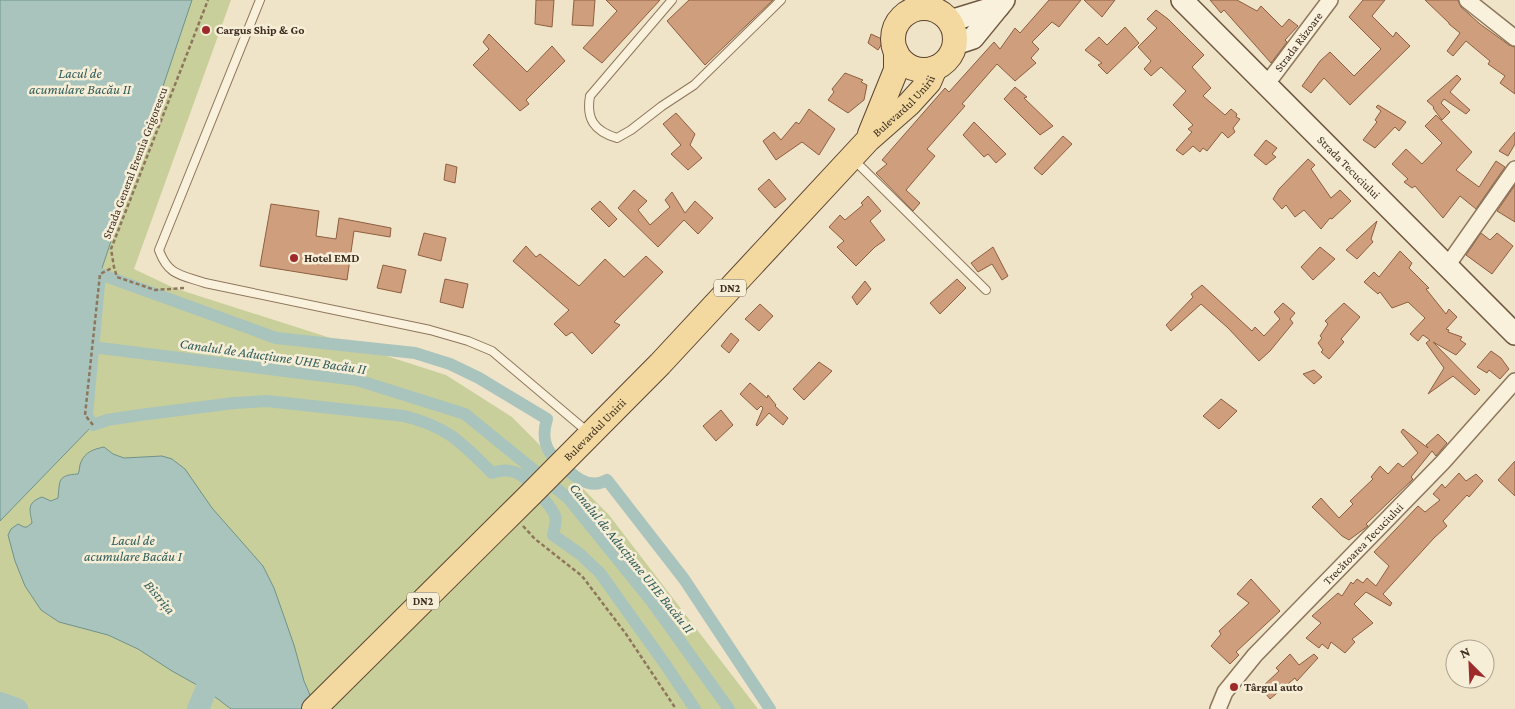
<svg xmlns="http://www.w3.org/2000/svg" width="1515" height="709" viewBox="0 0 1515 709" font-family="'Crimson Pro',serif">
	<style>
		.green { fill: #c9cf9b }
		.water { fill: #a9c4bc; stroke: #6f938a }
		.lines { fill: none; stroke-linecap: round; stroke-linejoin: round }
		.canal { stroke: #a9c4bc; stroke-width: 12 }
		.river { stroke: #a9c4bc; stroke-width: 22 }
		.building { fill: #cf9f7d; stroke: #8d5f41 }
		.lane-casing { stroke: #8d765c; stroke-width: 10 }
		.street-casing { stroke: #8d765c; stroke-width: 18 }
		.secondary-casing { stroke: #6f573f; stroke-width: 24 }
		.primary-casing { stroke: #5b4430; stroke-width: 26 }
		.path { stroke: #8d765c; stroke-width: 2.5; stroke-dasharray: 4 2.5; stroke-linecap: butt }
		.lane { stroke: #faf1dc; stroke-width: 8 }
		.street { stroke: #faf1dc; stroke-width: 15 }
		.secondary { stroke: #faf1dc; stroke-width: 21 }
		.primary { stroke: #f3d9a0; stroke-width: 24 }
		.poi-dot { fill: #9e2a2b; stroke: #f7eed8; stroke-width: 2 }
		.labels { text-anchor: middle; stroke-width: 5; stroke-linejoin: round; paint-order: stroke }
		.shield { fill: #f7eed8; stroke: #756857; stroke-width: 1 }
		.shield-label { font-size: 11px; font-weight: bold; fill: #3d2e20 }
		.poi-label { font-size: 12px; font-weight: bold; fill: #3d2e20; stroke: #f7eed8; text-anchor: start }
		.street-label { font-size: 12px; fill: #3d2e20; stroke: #f7eed8 }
		.water-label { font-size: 14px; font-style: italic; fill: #2f5d5a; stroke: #f7eed8 }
	</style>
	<rect width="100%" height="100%" fill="#f0e4c8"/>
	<path class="green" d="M0,0H231L134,269L174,288L446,375L512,417L609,515L758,709H0Z"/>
	<path class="water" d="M0,0H192L100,274L85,415L93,425L0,521Z
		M104,447L113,454L124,458L162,456L172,459L185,469L212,508L263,566L274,588L294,645L304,681L316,709H231L206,690L172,671L138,649L108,635L59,622L41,610L25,586L15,561L8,535L11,529L18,524L24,527H27L32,523C30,510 26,503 42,497L51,501L58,498C60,481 57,475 78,474C80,470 79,466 81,462C85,452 94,449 104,447Z"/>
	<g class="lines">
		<path class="canal" d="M88,344L92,347L357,380L465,414L568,498L652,602L729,709
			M695,709L665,664L600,573L580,554L553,535C554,529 557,522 555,516C553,508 526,477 519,474C510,469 501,470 492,473C461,442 448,427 404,416L267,401L234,403L140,415L107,420L93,425L87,415L100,274L276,338L415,353L450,364L479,378L547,419C543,432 543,443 551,454C566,468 585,493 607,480L684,579L770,709"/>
		<path class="river" d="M0,703L17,709
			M198,709L206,690L214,660"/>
	</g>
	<path class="building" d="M536,0H554L552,27L535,24Z
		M574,0H595L593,26L572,25Z
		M606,0H660L602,63L583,48L617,11Z
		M689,0H773L705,65L667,21Z
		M1049,0H1081L1059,27L1052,22L1032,42L1039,49L1031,58L1036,63L1015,81L997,64L962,104L965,106L927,149L935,156L906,190L920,203L913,211L876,173L887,164L882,160L945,88L949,92L994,42L1000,49L1015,28L1020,33Z
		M1084,0H1115L1102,17Z
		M1210,0H1237L1257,11L1261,6L1282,27L1289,19L1298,26L1285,40L1287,42L1271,63L1224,10L1221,13Z
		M1363,0H1385L1372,16L1393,37L1396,32L1410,46L1350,105L1324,78L1311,93L1302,86L1320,61L1330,52L1354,76L1381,49L1349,17Z
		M1425,0H1458L1461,7L1480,24L1509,45L1515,47V94L1500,83L1505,76L1488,64L1490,61L1466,41L1453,56L1447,51L1460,33L1449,24V23Z
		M1156,10L1168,19L1204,55L1192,67L1211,88L1203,96L1225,115L1231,109L1237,114L1236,117L1240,119L1233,128L1235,132L1228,138L1222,132L1207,151L1203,148L1200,152L1193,146L1183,155L1176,150L1192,132L1188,129L1193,125L1173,105L1186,91L1161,67L1151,76L1144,69L1151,61L1138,47L1157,28L1147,19Z
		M1125,27L1139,43L1107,74L1098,65L1102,63L1085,50L1099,37L1107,45Z
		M489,34L527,72L552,46L565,61L526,100L529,104L520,111L473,65L489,49L483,42Z
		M871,34L884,40L878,50L868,43Z
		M845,73L863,80L861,82L867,85L864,100L848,113L828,100L834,92L832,89Z
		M1457,75L1461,79L1450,92L1470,110L1466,114L1444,99L1441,103L1450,112L1442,120L1433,108L1434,107L1427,101Z
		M1015,87L1027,97L1024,98L1053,126L1040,135L1004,99Z
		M1378,105L1406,122L1399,131L1395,127L1375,148L1363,140L1377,122L1375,120L1381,111L1376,107Z
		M809,109L835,129L819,155L802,142L776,160L763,141L774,132L781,140L796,122L799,124Z
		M676,113L695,134L690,145L702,158L688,170L671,154L681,145L663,124Z
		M1436,115L1472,152L1456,170L1479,187L1496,161L1505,167L1476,209L1460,196L1443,218L1415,186L1412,188L1404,182L1408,179L1392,164L1406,149L1422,164L1442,143L1425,126Z
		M974,122L1006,154L996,163L988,154L984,157L963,135Z
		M1515,132V144L1508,156L1499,151Z
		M1063,136L1072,144L1042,175L1034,168Z
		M1266,140L1277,148L1272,154L1276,157L1266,165L1254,155Z
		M1308,159L1315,165L1311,169L1331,198L1340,190L1351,201L1332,219L1330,218L1321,229L1304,210L1295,217L1286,205L1282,209L1273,199L1279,189Z
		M446,164L457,167L455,183L444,180Z
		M769,179L786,199L775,208L758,189Z
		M1515,185V222L1497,211Z
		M634,190L647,201L638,210L650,225L670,207L665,200L672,192L685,213L695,201L713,218L698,234L684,220L658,247L618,208Z
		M868,196L881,211L870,221L885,240L875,247L856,266L837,247L844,241L829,227L840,215L845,220L863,205L861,203Z
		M600,201L617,219L609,227L591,209Z
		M271,204L319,211L316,236L336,239L339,218L391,228L390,237L354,231L347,280L260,266Z
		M1377,221L1371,239L1373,242L1357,259L1346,250Z
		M424,233L446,238L441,261L418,255Z
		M1481,233L1490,240L1497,233L1513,246L1492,274L1466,255Z
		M526,246L536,257L540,254L579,286L605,259L624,277L646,256L663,272L614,322L620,325L592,354L572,332L566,336L554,324L569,310L513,261Z
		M993,247L1008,276L1002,280L992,264L978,272L971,263Z
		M1320,247L1335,259L1313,280L1301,267Z
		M1400,251L1412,263L1409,268L1429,288L1426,289L1446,314L1449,309L1457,317L1446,329L1449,330L1448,332L1462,337L1460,340L1466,344L1456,355L1433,342L1480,390L1475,395L1453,376L1428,394L1444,368L1426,343L1430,340L1423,335L1418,341L1410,334L1425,318L1408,302L1392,308L1380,292L1378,294L1364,282L1374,272L1379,277Z
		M383,265L406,270L401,293L377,288Z
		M445,279L468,284L463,308L440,302Z
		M957,279L966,288L940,314L930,303Z
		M865,281L871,289L857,305L852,297Z
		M1202,285L1252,331L1255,327L1264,336L1280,319L1274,312L1283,303L1295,313L1290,319L1293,323L1270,351L1259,361L1228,328L1201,304L1171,331L1166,325L1193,297L1191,294Z
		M1344,303L1360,317L1341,339L1344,342L1329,359L1321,352L1323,350L1318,343L1322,338L1320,336L1328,324L1325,321Z
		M760,304L773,316L759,331L745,319Z
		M731,333L739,340L729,353L721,346Z
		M1491,351L1501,358L1509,369L1500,379L1489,370L1487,373L1477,367Z
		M819,362L832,371L804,400L793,389Z
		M1314,370L1322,377L1314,384L1303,374Z
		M750,383L767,398L768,395L776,405L775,406L788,418L783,425L769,413L757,426L756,425L763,408L761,406L757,410L740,394Z
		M1221,399L1237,411L1219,429L1203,416Z
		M721,410L733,425L716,441L703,426Z
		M1403,429L1428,448L1426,445L1438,434L1447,443L1436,456L1432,451L1411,477L1413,479L1366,524L1368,526L1349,540L1342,536L1312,507L1321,498L1339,518L1353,504L1350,501L1373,479L1371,477L1380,466L1388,474L1398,463L1403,467L1418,453L1401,432Z
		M1515,461V496L1498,480Z
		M1459,473L1466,481L1476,474L1483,481L1469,497L1467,495L1443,521L1447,526L1434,538L1383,594L1392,603L1390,606L1366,592L1354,604L1373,623L1352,639L1355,642L1345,653L1331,642L1328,649L1322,644L1319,648L1306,638L1321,623L1312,616L1338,593L1342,596L1351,582L1353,584L1357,579L1363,583L1367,578L1376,586L1389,566L1374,552L1418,506L1425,512L1440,500L1433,494L1442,484L1445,488Z
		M1251,579L1280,611L1236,652L1239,655L1230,664L1211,646L1221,634L1219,631L1249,603L1237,594Z
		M1290,654L1299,665L1314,654L1318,658L1297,681L1295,678L1270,699L1261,688L1279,671L1276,668Z"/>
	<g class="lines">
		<defs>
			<path id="lane" d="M260,0L159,250C168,276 182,275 205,283L430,330L468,341L492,351L589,433
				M672,0L590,96C586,119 594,131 617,138L631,130L662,106L694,85L781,0
				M853,159L986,290"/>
			<g id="street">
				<path d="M1467,0L1515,38"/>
				<path id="s1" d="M1266,85L1330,0"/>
				<path d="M1447,266L1515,169"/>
				<path id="s2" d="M1218,709L1225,692L1255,655L1443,462L1515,381"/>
			</g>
			<g id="secondary">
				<path id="s3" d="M1182,0L1515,334"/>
				<path d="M950,21L999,6"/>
				<path d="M955,44L973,38L1004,0"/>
			</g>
			<g id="primary">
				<circle cx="924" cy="39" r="31"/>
				<path d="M870,134L896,70V52"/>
				<path id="s4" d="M314,709L532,493L660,364L868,140L909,104L929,82L935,68"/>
			</g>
		</defs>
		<use href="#lane" class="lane-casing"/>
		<use href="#street" class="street-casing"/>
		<use href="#secondary" class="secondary-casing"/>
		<use href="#primary" class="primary-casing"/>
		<path class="path" d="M184,288L155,290L117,277L114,267L111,249L208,0
			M93,425L85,415L100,274L114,267
			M523,526L535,539L582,576L626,634L676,709"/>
		<use href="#lane" class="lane"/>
		<use href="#street" class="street"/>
		<use href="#secondary" class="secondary"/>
		<use href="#primary" class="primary"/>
	</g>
	<g class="poi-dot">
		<circle cx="206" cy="30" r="5"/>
		<circle cx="294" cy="258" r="5"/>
		<circle cx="1234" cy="687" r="5"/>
	</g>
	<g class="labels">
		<g class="shield">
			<rect x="714" y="279.5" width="32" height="17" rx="4"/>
			<rect x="407" y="592.5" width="32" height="17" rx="4"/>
		</g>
		<g class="shield-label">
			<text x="730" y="292">DN2</text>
			<text x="423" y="605">DN2</text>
		</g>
		<g class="poi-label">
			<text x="216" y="34">Cargus Ship &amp; Go</text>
			<text x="304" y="262">Hotel EMD</text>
			<text x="1244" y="691">Târgul auto</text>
		</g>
		<g class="street-label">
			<text dy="4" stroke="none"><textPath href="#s1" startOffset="54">Strada Răzoare</textPath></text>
			<text dy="4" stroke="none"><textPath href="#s4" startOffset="844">Bulevardul Unirii</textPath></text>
			<text transform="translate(135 163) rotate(-69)" y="4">Strada General Eremia Grigorescu</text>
			<text dy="4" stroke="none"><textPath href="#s3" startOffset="236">Strada Tecuciului</textPath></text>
			<text dy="4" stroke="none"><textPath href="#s4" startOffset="396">Bulevardul Unirii</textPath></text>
			<text dy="4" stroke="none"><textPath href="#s2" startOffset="221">Trecătoarea Tecuciului</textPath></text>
		</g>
		<g class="water-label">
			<text x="80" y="78">Lacul de<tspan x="80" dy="16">acumulare Bacău II</tspan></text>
			<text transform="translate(273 356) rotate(8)" y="5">Canalul de Aducțiune UHE Bacău II</text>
			<text x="133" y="545">Lacul de<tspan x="133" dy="16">acumulare Bacău I</tspan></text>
			<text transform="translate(632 558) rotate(51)" y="5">Canalul de Aducțiune UHE Bacău II</text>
			<text transform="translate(160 597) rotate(50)" y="5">Bistrița</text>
		</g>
	</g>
	<g transform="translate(1470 664) rotate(336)"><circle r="24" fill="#f7eed8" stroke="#ada18e"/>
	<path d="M0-4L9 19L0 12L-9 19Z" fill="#9e2a2b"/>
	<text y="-8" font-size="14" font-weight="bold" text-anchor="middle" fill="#3d2e20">N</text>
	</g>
</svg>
